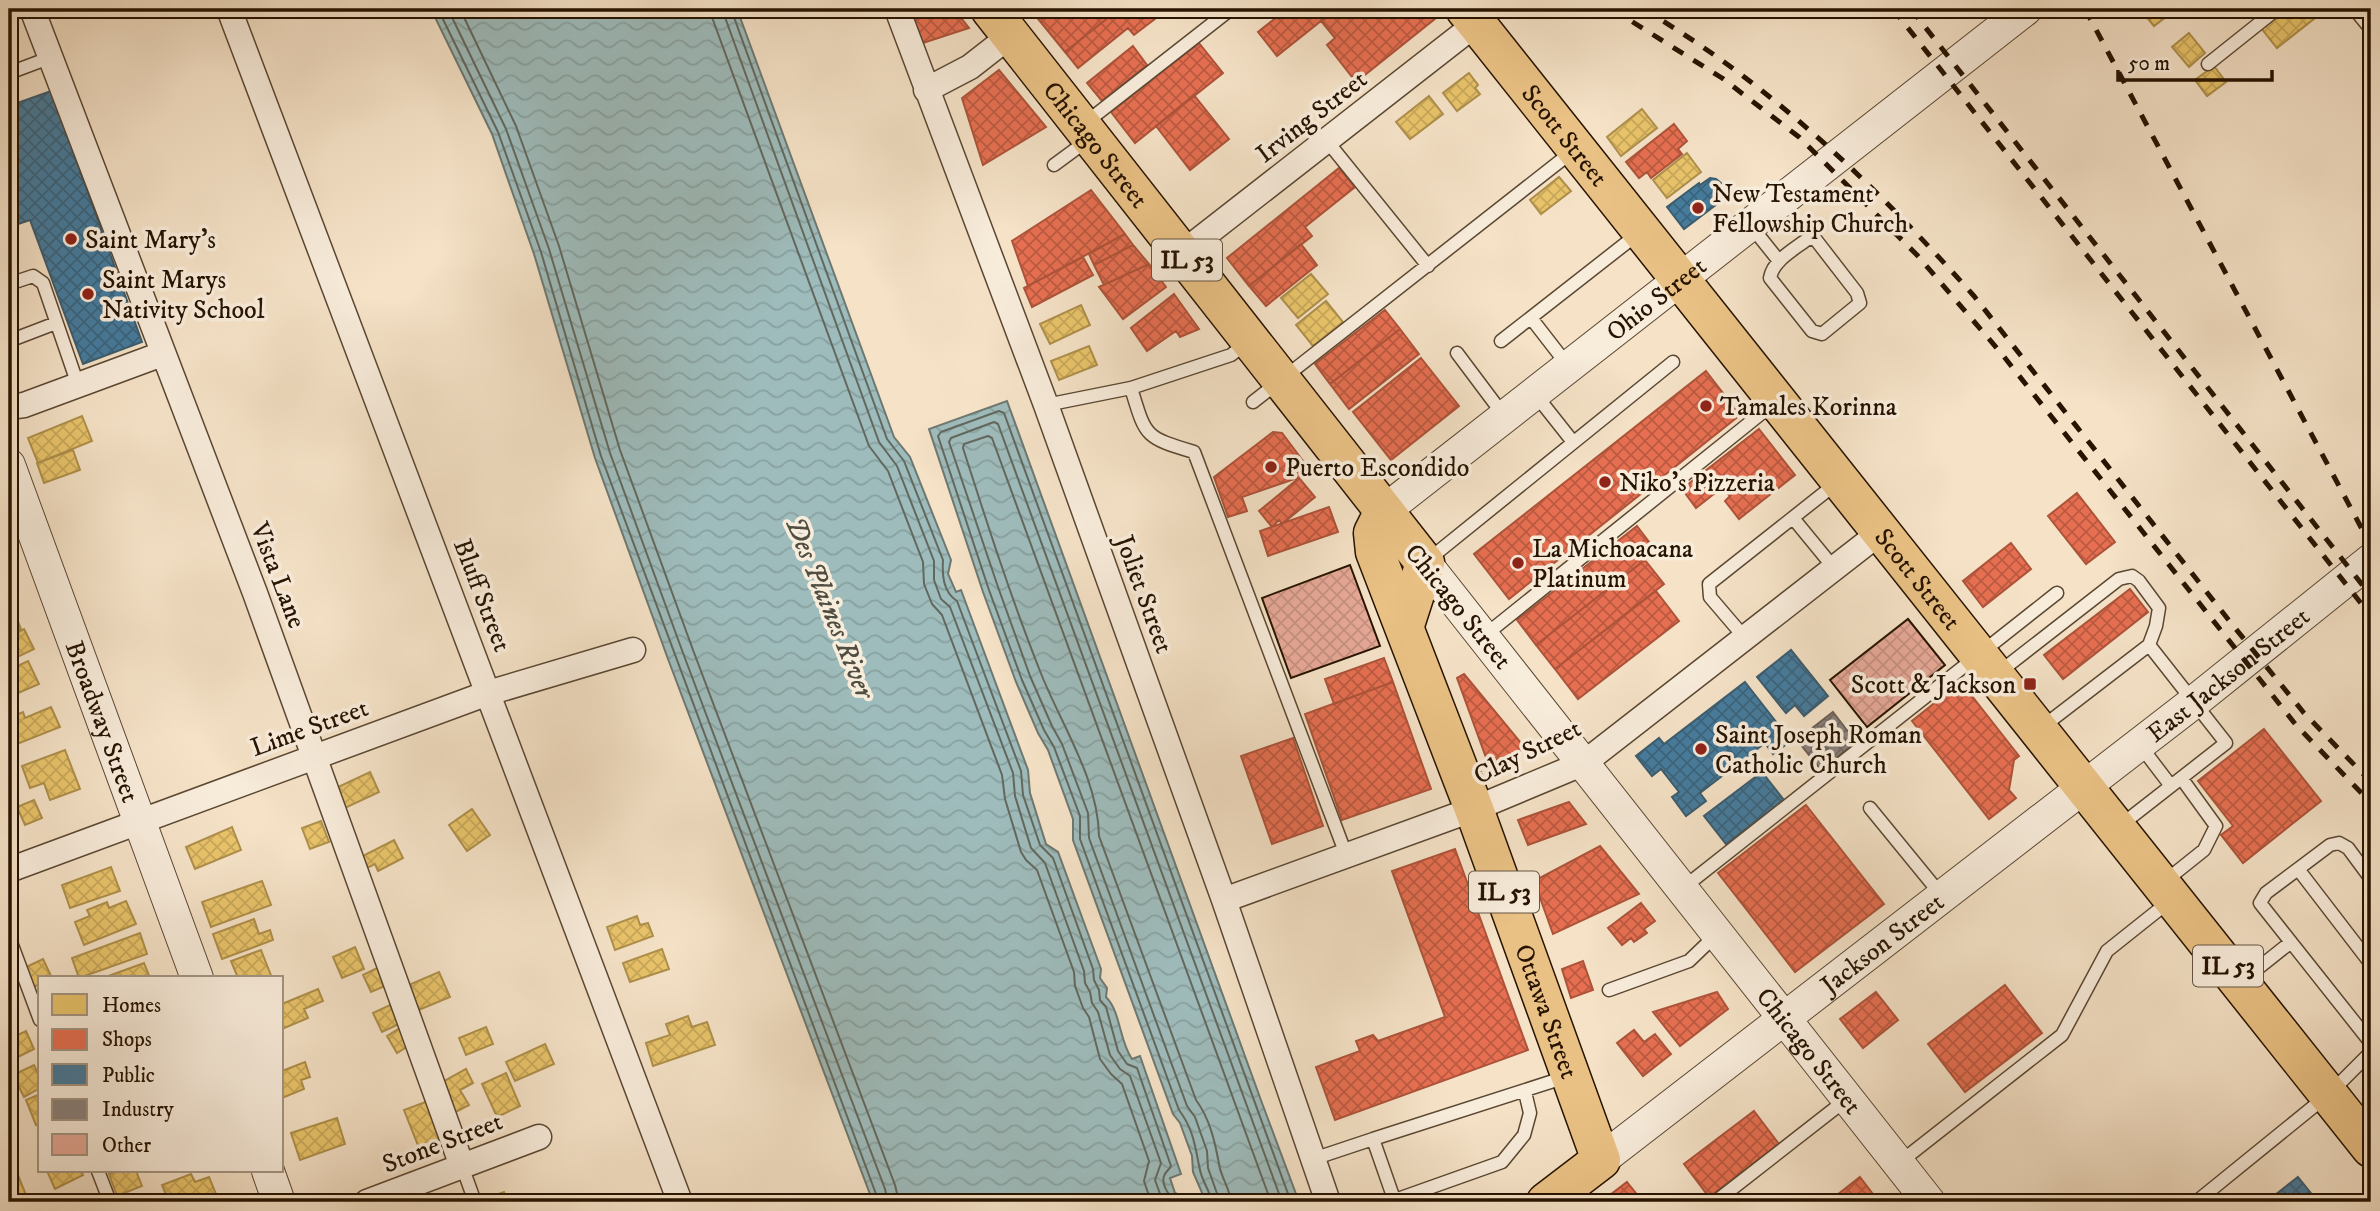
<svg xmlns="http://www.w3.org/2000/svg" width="2380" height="1211" viewBox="0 0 2380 1211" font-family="'IM FELL DW Pica',serif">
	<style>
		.water { fill: url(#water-waves); stroke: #6e7871; stroke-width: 2 }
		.homes { fill: url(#homes-cross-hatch); stroke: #ae8f4a; stroke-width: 2 }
		.shops { fill: url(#shops-cross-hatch); stroke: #ad5339; stroke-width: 2 }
		.public { fill: url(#public-cross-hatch); stroke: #3c5c6e; stroke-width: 2 }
		.industry { fill: url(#industry-cross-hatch); stroke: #6c6057; stroke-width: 2 }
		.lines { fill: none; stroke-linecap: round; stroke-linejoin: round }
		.shore { stroke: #62685e; stroke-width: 2 }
		.building { fill: url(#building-cross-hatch); stroke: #261300; stroke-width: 2 }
		.service-casing { stroke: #5a4732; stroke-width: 15 }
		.minor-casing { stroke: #5a4732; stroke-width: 27 }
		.tertiary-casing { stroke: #5a4732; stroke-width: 34 }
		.primary-casing { stroke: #261300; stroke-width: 41 }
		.service { stroke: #f8ecdb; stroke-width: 12 }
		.minor { stroke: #f8ecdb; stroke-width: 24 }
		.tertiary { stroke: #f8ecdb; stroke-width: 32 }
		.primary { stroke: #eac184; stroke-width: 38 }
		.rail { stroke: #261300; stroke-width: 5; stroke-dasharray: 12 12; stroke-linecap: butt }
		.poi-dot { fill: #8f2418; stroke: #f8ecdb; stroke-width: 2.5 }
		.labels { text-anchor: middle; stroke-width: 7; stroke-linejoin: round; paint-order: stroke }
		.shield { fill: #f8ecdb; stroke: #655442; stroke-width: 2 }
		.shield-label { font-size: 24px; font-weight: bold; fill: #261300 }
		.street-label { font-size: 26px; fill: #261300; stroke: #f8ecdb }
		.poi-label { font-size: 26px; fill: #261300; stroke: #f8ecdb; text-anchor: start }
		.water-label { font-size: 28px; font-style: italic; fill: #504e42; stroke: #f8ecdb }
	</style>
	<defs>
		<pattern id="water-waves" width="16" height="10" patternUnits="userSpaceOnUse" patternTransform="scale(1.75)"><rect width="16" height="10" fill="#9ebcbc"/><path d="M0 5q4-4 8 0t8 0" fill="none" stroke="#88a1a0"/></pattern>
		<pattern id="homes-cross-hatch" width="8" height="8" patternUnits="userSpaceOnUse" patternTransform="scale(1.75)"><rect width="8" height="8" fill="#e9c46a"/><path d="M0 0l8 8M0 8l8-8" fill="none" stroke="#c8a85a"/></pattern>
		<pattern id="shops-cross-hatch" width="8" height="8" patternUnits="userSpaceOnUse" patternTransform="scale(1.75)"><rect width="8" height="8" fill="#e76f51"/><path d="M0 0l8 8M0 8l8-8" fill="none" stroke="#bb5a41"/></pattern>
		<pattern id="public-cross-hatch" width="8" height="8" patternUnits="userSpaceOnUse" patternTransform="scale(1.75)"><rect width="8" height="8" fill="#457b9d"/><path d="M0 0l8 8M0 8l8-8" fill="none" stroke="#39647e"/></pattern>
		<pattern id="industry-cross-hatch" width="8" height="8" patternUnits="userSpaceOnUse" patternTransform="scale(1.75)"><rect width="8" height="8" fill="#8a817c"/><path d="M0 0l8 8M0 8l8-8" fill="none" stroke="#716863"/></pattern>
		<pattern id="building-cross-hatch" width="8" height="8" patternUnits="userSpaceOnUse" patternTransform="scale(1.75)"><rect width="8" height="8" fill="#e7a998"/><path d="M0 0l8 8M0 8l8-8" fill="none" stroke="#c69181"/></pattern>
	</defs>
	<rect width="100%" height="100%" fill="#f5e2c7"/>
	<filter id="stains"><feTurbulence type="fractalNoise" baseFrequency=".00286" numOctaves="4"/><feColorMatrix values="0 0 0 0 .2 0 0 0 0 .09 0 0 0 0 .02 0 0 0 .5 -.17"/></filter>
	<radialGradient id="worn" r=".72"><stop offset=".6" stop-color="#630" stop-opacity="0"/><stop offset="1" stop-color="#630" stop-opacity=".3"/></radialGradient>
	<path class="water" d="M431,9H737L894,437L910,457L951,560L948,574L956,592L961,590L1028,770L1030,793L1046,844L1058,852L1101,969L1100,978L1107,988L1106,997C1121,1012 1119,1041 1132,1059L1140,1056L1181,1174L1170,1178L1175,1193L1182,1196L1184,1202H873L668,659L595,458L534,254L492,134Z
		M1007,401L1262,1103L1299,1202H1206L1193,1172L1192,1156L1180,1123L1173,1114L1073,840V819L1048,750L1038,733L1016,682L983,592L929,429Z"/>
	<path class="homes" d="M2140,9H2168L2171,13L2154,26Z
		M2241,9H2261L2249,18Z
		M2286,9H2308L2315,18L2277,48L2261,28Z
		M2189,33L2205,53L2189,67L2172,47Z
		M2214,66L2226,82L2207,96L2195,80Z
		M1469,73L1478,85L1475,88L1480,94L1457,111L1443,93Z
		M1429,96L1443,114L1410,139L1396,122Z
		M1642,109L1657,128L1621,156L1607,137Z
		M1687,153L1701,172L1667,198L1653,180Z
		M1559,177L1571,191L1541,214L1530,200Z
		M1311,274L1328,294L1298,318L1281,298Z
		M1326,301L1343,322L1313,346L1296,325Z
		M1081,305L1090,325L1050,344L1040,324Z
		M1089,346L1097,365L1059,380L1051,361Z
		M82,416L92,441L38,463L28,438Z
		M73,450L80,470L44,483L37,463Z
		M14,612L21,629L9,634V614Z
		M24,629L34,649L9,661V637Z
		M28,661L39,684L9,697V670Z
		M51,707L60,727L17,744L9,725V718L23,712L25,718Z
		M65,750L80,789L50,800L44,783L30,788L22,766Z
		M370,772L379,792L345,808L336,788Z
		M34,800L42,818L25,825L17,807Z
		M472,809L490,835L467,851L449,825Z
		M321,821L329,842L310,849L302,828Z
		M232,827L241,850L195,869L186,847Z
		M394,840L403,858L378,871L375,864L365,869L359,858Z
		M111,867L120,891L70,908L62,885Z
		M262,881L271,905L211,927L202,902Z
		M126,901L136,924L84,945L75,922L90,916L87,910L107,902L109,908Z
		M637,916L640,925L648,923L653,936L615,950L607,927Z
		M254,919L259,934L270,930L273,940L222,959L213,934Z
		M140,933L147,954L79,978L72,958Z
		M355,947L364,969L342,978L333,957Z
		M662,949L669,969L630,982L623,963Z
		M261,950L272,978H238L231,961Z
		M43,959L52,978H40V984L31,988L22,969Z
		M144,963L150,978H103Z
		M377,968L385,986L371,992L363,975Z
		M439,972L450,997L414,1012L404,987Z
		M318,989L323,1001L304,1009L308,1018L282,1029V1004Z
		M390,1005L399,1024L382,1032L373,1013Z
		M688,1016L692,1027L707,1022L715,1045L653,1066L646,1043L670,1035L666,1024Z
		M486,1027L493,1044L466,1055L459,1038Z
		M400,1028L410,1045L397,1053L387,1036Z
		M26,1031L34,1049L16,1058L9,1039Z
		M545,1044L554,1064L515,1081L506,1062Z
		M305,1062L310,1077L301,1080L304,1089L282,1098V1071Z
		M34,1065L40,1078V1088L24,1097L13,1075Z
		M466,1069L473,1083L460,1090L469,1105L454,1113L439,1084Z
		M506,1073L520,1106L497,1117L482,1084Z
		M40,1094V1123L36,1125L26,1100Z
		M428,1101L445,1144L421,1153L404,1110Z
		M337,1118L345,1144L300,1160L291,1133Z
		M16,1170L26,1195L13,1200L14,1202H9V1173Z
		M47,1171H81L83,1175L55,1189Z
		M117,1171H136L142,1186L117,1196L109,1174Z
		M191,1174L195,1182L209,1177L218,1199L210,1202H169L162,1185Z
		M504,1192L507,1202H482L481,1200Z"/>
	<path class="shops" d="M910,9H954L969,28L923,43Z
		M1030,9H1119L1065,52Z
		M1119,9H1168L1134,35L1128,28L1078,68L1065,52Z
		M1287,9H1336L1277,56L1258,32Z
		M1336,9H1429L1436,18L1356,82L1327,45L1335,38L1321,21Z
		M1199,43L1223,73L1135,143L1111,112Z
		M1133,46L1147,65L1102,101L1087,83Z
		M999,70L1046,127L983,165L962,98Z
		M1194,95L1229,139L1190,170L1156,126Z
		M1674,124L1687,141L1678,149L1682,154L1651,178L1647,172L1639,178L1626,162Z
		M1339,168L1355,187L1305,227L1312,236L1249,286L1227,258Z
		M1091,190L1125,234L1028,286L1012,241Z
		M1125,234L1133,245L1094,265L1089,254Z
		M1301,244L1317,265L1266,306L1249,286Z
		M1133,245L1149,264L1104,285L1094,265Z
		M1083,257L1093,275L1032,307L1024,288Z
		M1149,264L1166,287L1123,319L1099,287Z
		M1174,294L1199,329L1180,337L1176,331L1147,351L1131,328Z
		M1385,310L1400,329L1330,384L1315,364Z
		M1400,329L1419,354L1349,409L1330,384Z
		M1421,358L1459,406L1391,460L1353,412Z
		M1706,371L1740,415L1509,599L1474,554Z
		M1759,429L1795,475L1739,519L1725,501L1730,496L1727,493L1734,488L1729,482L1696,508L1682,489Z
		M1273,432L1282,433L1312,473L1242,497L1247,511L1228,517L1214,477Z
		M1299,478L1315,497L1282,524L1279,520L1272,527L1259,511Z
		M2077,493L2115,542L2086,564L2048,516Z
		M1329,507L1338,532L1268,556L1260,531Z
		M1637,526L1656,551L1536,645L1517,620Z
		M2011,543L2031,569L1983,607L1963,581Z
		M1645,560L1664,584L1555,669L1536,645Z
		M2130,589L2148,612L2063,679L2044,655Z
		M1656,591L1679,621L1578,699L1555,669Z
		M1384,658L1393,682L1334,704L1325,679Z
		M1464,674L1526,749L1488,763L1457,678Z
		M1393,682L1431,789L1342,820L1305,714Z
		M1961,682L2019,756L2014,760L2009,790L2016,798L1989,819L1912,721Z
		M2264,729L2321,801L2243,863L2221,835L2233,826L2198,781Z
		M1293,738L1323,826L1272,844L1241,756Z
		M1569,802L1586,824L1528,845L1518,820Z
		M1806,805L1884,904L1795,972L1718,873Z
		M1600,846L1639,894L1553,934L1534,881Z
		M1455,849L1528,1050L1335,1120L1316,1067L1360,1051L1356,1041L1373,1035L1378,1041L1445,1017L1392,871Z
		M1641,903L1655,921L1644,929L1647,933L1634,942L1631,938L1622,945L1608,928Z
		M1583,961L1593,990L1571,998L1562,969Z
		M2005,985L2042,1033L1965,1092L1928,1044Z
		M1717,992L1728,1009L1680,1046L1653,1012Z
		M1876,992L1898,1020L1863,1048L1840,1019Z
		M1634,1030L1644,1042L1655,1034L1671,1054L1643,1076L1617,1043Z
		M1754,1111L1779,1144L1709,1197L1684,1164Z
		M1860,1177L1879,1202H1828Z
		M1627,1182L1643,1202H1609L1606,1198Z"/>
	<path class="public" d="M51,91L142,342L83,364L30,220L9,227V106Z
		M1710,178L1716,179L1721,183L1723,192L1719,198L1721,201L1684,229L1667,207L1699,183L1700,185Z
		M1791,650L1828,696L1804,716L1795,705L1786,713L1757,677Z
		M1745,682L1791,741L1773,754L1765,743L1700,793L1706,801L1686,816L1672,797L1679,792L1661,769L1652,776L1636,756L1659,738L1664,744Z
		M1762,772L1784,800L1726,844L1704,816Z
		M2298,1177L2318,1202H2266Z"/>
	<path class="industry" d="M1833,712L1856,742L1821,770L1797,740Z"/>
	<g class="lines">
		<path class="shore" d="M438,9L498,132L541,252L601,456L879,1202
			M448,9L506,129L549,249L610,453L683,653L885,1189L888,1202
			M460,9L516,126L559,246L620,450L693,650L895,1185L899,1202
			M711,9L713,20L869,446L888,471L923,562L924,584L932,604L942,615L1002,775L1005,799L1021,852L1026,860L1037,870L1074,972L1075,986L1083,1008L1089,1017L1100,1059L1111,1074L1122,1084L1149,1161L1144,1181L1151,1202
			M722,9L879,442L897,466L934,561V580L941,599L950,607L1013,773L1015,796L1031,848L1045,863L1084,971L1085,983L1090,992L1092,1003L1098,1012L1110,1055L1120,1069L1130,1076L1161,1163L1155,1180L1163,1202
			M731,9L887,439L904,461L943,560C942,575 943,592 957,601L1021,771L1023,795L1040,845L1053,858L1093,969L1094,980L1099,990L1100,1000L1106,1007L1118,1051L1127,1064L1137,1068L1171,1166C1169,1170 1165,1172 1164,1176C1161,1185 1170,1198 1177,1202
			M1212,1202C1210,1191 1202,1181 1200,1170C1195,1147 1194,1130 1179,1110L1080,839V816L1054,747L1044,730L1022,680L989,590L938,436L941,432L999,411L1004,413L1291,1202
			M1220,1202L1208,1168L1207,1151L1195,1117L1187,1106L1089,838L1088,813L1062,744L1052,726L1030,676L998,587L949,442L951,438L994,422L998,424L1282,1202
			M1231,1202C1230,1188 1221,1178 1219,1164C1215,1142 1210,1119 1196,1100L1099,836C1098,778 1061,725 1040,671C1011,598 987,523 963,448L964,444L988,436L992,438L1271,1202"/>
	</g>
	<path class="building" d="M1350,565L1380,646L1291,678L1262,598Z
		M1908,619L1945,665L1867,727L1830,680Z"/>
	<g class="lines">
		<defs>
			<path id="service" d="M2208,64L2277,9
				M9,73L49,58
				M1084,124L1231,9
				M1327,141L1428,266
				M1054,165L1088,140
				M1751,226L1779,261
				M1809,238L1816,240L1857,293L1860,303L1822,334L1812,331L1770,278C1773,260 1795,249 1809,238Z
				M9,284L33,276L43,283L78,385
				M1531,318L1569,367
				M9,341L56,323
				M1501,341L1639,233
				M1457,353L1505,417
				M1131,388C1146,437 1144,437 1194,452L1347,857
				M1535,394L1573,442
				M1253,402L1573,151
				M1046,405L1131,388L1231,355L1248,342
				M1793,518L1834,568
				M1428,560L1673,362
				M1484,636L1773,404
				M1745,638L1710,597L1709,584L1838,482
				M1997,674L2119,579L2132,576L2139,581L2159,608L2156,626L2149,645
				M2041,728L2149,645L2226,743L2121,825
				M2139,744L2171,786
				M1870,808L1942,896
				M2298,869L2371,964
				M2371,879L2348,848L2339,843L2330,845L2266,893L2260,903L2371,1043
				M2164,882L2204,850L2216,826L2182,779
				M1683,888L2057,593
				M9,937L40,1020
				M2242,981L2291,942
				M1609,990L1689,961L1717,934
				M1313,1159L1373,1139
				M1899,1163L2062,1035L2107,951L2171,900
				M462,1166L475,1202
				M98,1171L110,1202
				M1395,1200L1502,1162L1524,1135L1530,1113L1525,1092
				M1395,1202L1373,1139L1566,1077
				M1715,1202L1847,1099
				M2196,1202L2329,1094L2371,1052"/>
			<path id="minor" d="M32,9L255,593L462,1166
				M229,9L680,1202
				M897,9L1046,405L1224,900L1328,1202
				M2362,9L2371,20
				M926,90L970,67L1011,35
				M1181,254L1477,23
				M9,407L24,405L162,354
				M9,870L488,693L633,650
				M1224,900L1474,809L1584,763L1882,531
				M367,1202L539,1137"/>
			<g id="tertiary">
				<path id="s1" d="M9,465L197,978"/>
				<path id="s2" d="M1384,511L2026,9"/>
				<path id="s3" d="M1425,563L1929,1202"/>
				<path id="s4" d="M1601,1160L2194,702L2371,560"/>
				<path d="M268,1171L279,1202"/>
			</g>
			<g id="primary">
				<path id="s5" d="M990,9L1425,563L1405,625"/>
				<path id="s6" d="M1465,9L2371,1148"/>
				<path id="s7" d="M1384,511L1373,533L1375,552L1474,809L1601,1160L1546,1202"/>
			</g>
		</defs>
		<use href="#service" class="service-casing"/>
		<use href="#minor" class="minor-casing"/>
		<use href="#tertiary" class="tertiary-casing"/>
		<use href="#primary" class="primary-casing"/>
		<use href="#service" class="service"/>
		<use href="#minor" class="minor"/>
		<use href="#tertiary" class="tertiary"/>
		<use href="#primary" class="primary"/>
		<path class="rail" d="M1612,9L1722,78L1799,137L1917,255L2001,353L2296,725L2371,803
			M1643,9C1771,84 1876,186 1974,296L2231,623L2304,713L2371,782
			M1893,9L2371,616
			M1911,9L2371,596
			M2085,9L2371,546"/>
	</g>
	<g class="poi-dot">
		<circle cx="1698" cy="208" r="7"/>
		<circle cx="71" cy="239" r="7"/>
		<circle cx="88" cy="294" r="7"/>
		<circle cx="1706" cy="406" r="7"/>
		<circle cx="1271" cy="467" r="7"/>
		<circle cx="1605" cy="482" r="7"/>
		<circle cx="1518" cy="563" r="7"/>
		<rect x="2023" y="677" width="14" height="14" rx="3.5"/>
		<circle cx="1701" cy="749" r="7"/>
	</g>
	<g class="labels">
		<g class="shield">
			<rect x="1152" y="239.5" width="70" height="41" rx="5"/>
			<rect x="1469" y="871.5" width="70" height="41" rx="5"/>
			<rect x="2193" y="945.5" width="70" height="41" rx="5"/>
		</g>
		<g class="shield-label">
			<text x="1187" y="268">IL 53</text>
			<text x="1504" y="900">IL 53</text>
			<text x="2228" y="974">IL 53</text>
		</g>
		<g class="street-label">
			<text transform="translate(1311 116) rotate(-38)" y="9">Irving Street</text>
			<text dy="9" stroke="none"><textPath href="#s6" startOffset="161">Scott Street</textPath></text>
			<text dy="9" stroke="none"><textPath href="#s5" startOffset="172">Chicago Street</textPath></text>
			<text dy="9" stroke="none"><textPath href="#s2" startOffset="345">Ohio Street</textPath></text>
			<text transform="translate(279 575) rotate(69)" y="9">Vista Lane</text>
			<text dy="9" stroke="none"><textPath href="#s6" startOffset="728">Scott Street</textPath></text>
			<text transform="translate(1145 594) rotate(70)" y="9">Joliet Street</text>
			<text transform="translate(483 595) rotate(69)" y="9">Bluff Street</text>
			<text transform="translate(1459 606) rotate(51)" y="9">Chicago Street</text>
			<text dy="9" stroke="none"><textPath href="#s4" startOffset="793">East Jackson Street</textPath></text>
			<text dy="9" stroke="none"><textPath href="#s1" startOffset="273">Broadway Street</textPath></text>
			<text transform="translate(309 727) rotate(-20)" y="9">Lime Street</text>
			<text transform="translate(1527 751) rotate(-26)" y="9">Clay Street</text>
			<text dy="9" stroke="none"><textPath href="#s4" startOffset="355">Jackson Street</textPath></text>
			<text dy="9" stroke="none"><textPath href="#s7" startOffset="534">Ottawa Street</textPath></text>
			<text dy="9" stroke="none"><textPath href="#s3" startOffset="621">Chicago Street</textPath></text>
			<text transform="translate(442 1142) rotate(-21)" y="9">Stone Street</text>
		</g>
		<g class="poi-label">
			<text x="1712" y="202">New Testament<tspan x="1712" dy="30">Fellowship Church</tspan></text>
			<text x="85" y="248">Saint Mary's</text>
			<text x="102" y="288">Saint Marys<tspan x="102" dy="30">Nativity School</tspan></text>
			<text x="1720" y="415">Tamales Korinna</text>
			<text x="1285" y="476">Puerto Escondido</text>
			<text x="1619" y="491">Niko's Pizzeria</text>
			<text x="1532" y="557">La Michoacana<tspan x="1532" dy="30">Platinum</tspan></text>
			<text x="2016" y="693" text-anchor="end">Scott &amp; Jackson</text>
			<text x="1715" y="743">Saint Joseph Roman<tspan x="1715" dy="30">Catholic Church</tspan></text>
		</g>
		<g class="water-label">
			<text transform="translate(831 607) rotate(68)" y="10">Des Plaines River</text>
		</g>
	</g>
	<rect width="2380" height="1211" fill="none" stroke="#f5e2c7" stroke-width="35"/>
	<rect x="10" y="10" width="2359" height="1190" fill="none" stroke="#261300" stroke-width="3.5"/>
	<rect x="18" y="18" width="2345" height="1176" fill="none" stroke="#261300" stroke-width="2"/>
	<rect x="38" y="976" width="245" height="196" fill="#f8ecdb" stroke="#a49583" stroke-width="2"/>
	<rect x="52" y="994" width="35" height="21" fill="#e9c46a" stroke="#a49583" stroke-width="2"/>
	<text x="102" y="1012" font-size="21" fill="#261300">Homes</text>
	<rect x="52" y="1029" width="35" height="21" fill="#e76f51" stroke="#a49583" stroke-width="2"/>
	<text x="102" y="1046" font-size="21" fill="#261300">Shops</text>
	<rect x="52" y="1064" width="35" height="21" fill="#457b9d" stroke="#a49583" stroke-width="2"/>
	<text x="102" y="1082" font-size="21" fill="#261300">Public</text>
	<rect x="52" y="1099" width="35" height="21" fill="#8a817c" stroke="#a49583" stroke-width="2"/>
	<text x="102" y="1116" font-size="21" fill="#261300">Industry</text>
	<rect x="52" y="1134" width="35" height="21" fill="#e7a998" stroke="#a49583" stroke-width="2"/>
	<text x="102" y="1152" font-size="21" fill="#261300">Other</text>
	<path d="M2118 70v10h154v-10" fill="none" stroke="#261300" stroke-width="3.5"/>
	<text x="2128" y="70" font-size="21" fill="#261300" stroke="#f8ecdb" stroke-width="5" paint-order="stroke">50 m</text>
	<rect width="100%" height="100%" filter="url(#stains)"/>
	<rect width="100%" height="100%" fill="url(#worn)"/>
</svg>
